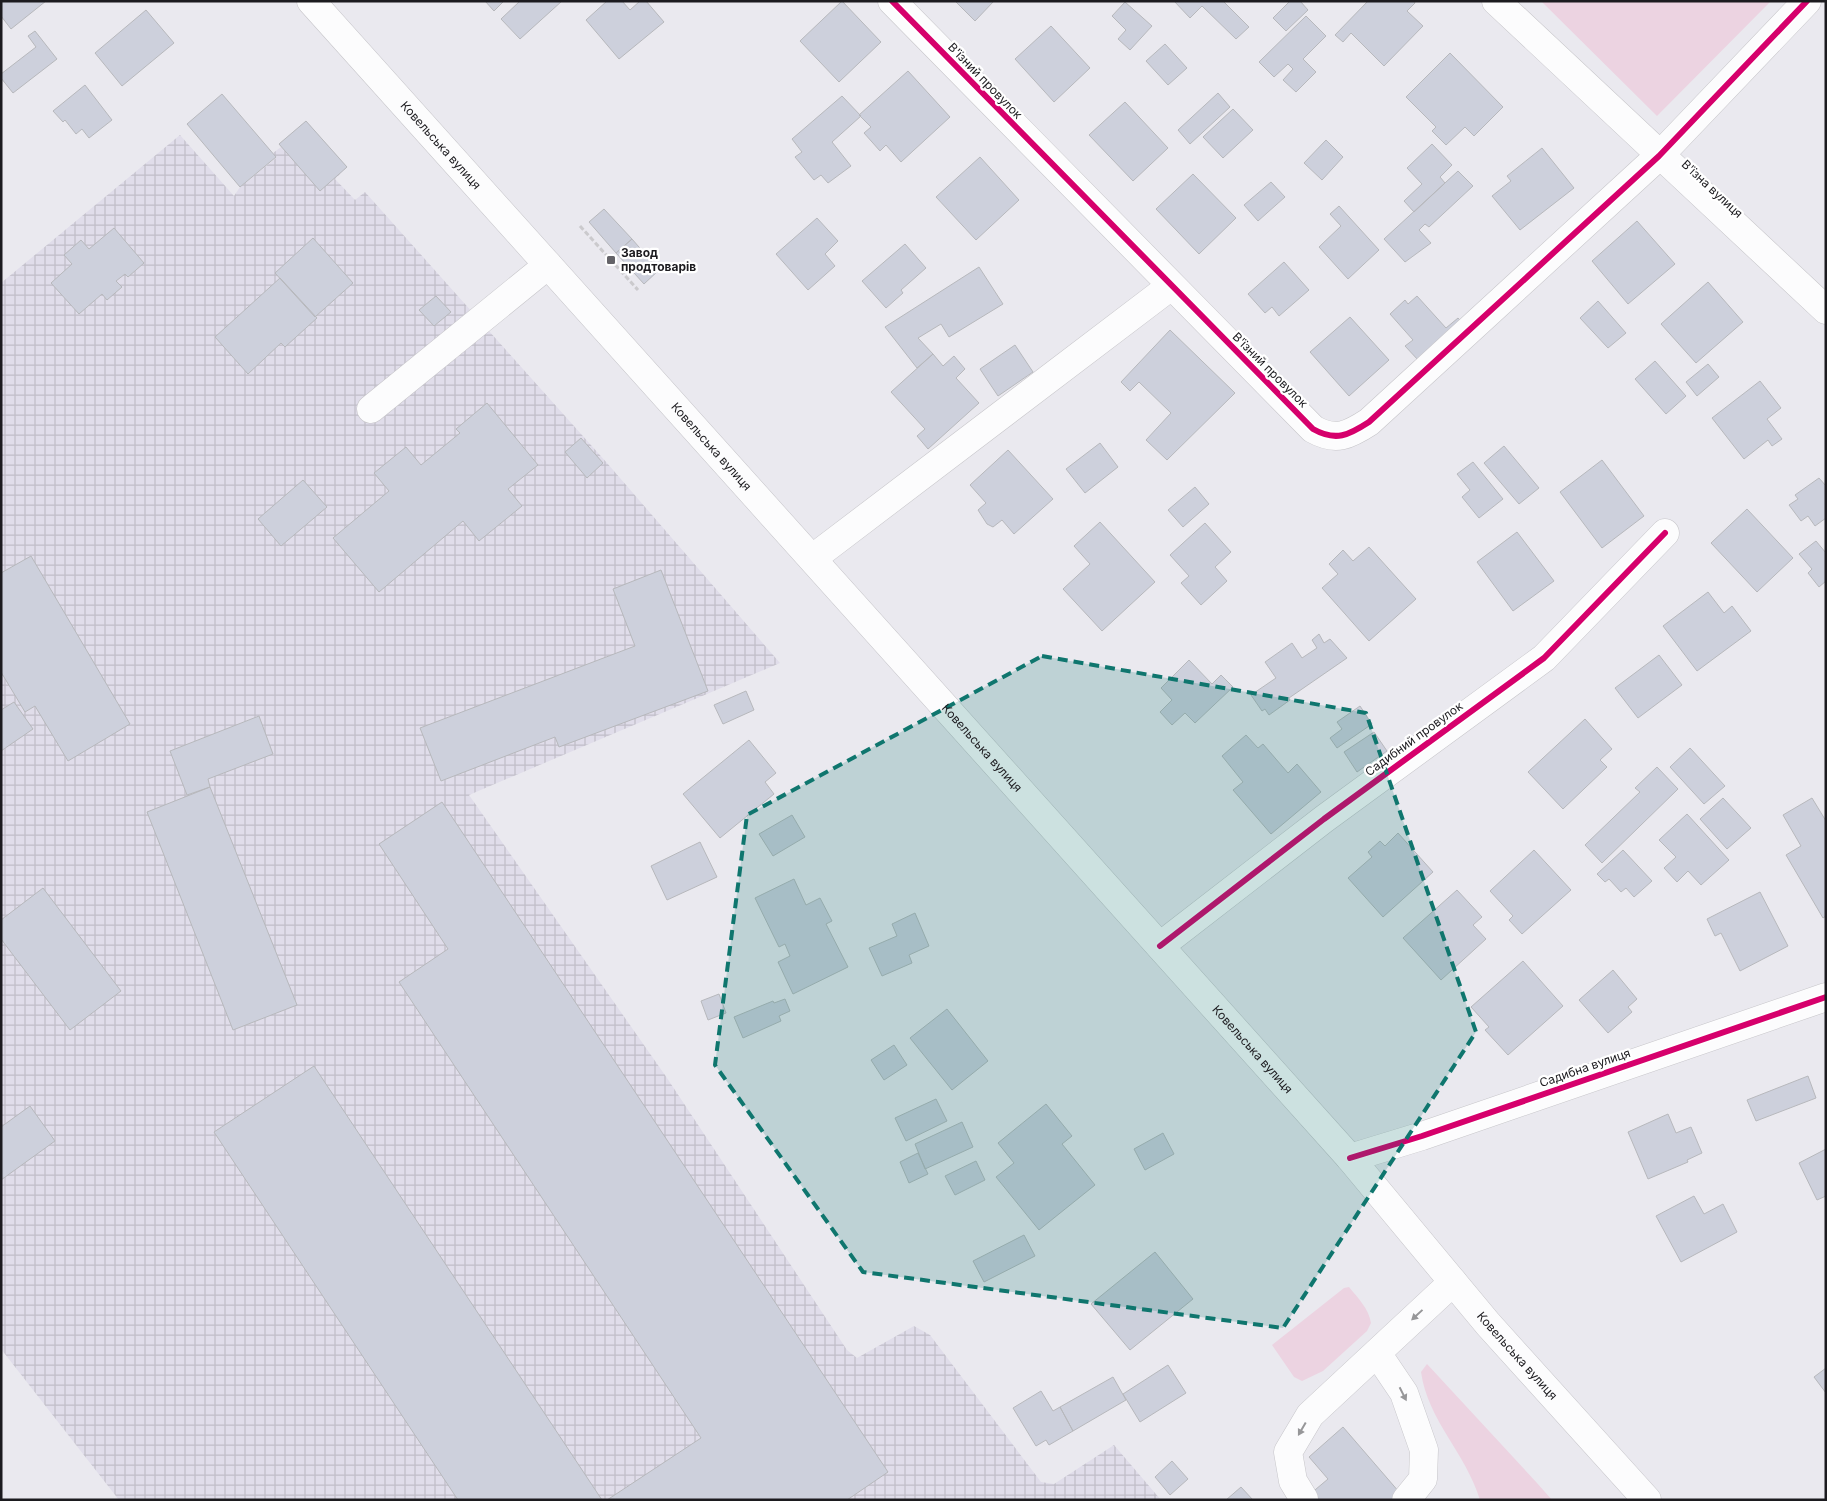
<svg xmlns="http://www.w3.org/2000/svg" width="1827" height="1501" viewBox="0 0 1827 1501" font-family="Inter,sans-serif">
	<style>
		.industrial { fill: url(#industrial-grid) }
		.grass { fill: #ecd3e1 }
		.building { fill: #cdd0dc; stroke: #b7b8bc }
		.lines { fill: none; stroke-linecap: round; stroke-linejoin: round }
		.minor-casing { stroke: #c6c5c9; stroke-width: 29 }
		.major-casing { stroke: #c6c5c9; stroke-width: 29 }
		.path { stroke: #cbcacd; stroke-width: 3; stroke-dasharray: 5 2.5; stroke-linecap: butt }
		.minor { stroke: #fcfcfd; stroke-width: 28 }
		.major { stroke: #fcfcfd; stroke-width: 28 }
		.cycleway-casing { stroke: #fff; stroke-width: 9 }
		.cycleway { stroke: #d6006c; stroke-width: 6 }
		.oneway { fill: #979799 }
		.marked { fill: #0f766e; fill-opacity: 0.2; stroke: #0f766e; stroke-width: 4; stroke-dasharray: 10 6; stroke-linejoin: round }
		.poi-dot { fill: #646368; stroke: #fff; stroke-width: 2 }
		.labels { text-anchor: middle; stroke-width: 4.5; stroke-linejoin: round; paint-order: stroke }
		.street-label { font-size: 12px; fill: #1c1b1f; stroke: #fff }
		.poi-label { font-size: 12px; font-weight: bold; fill: #1c1b1f; stroke: #fff; text-anchor: start }
	</style>
	<defs>
		<pattern id="industrial-grid" width="8" height="8" patternUnits="userSpaceOnUse" patternTransform="scale(1.25)"><rect width="8" height="8" fill="#e0ddea"/><path d="M0 4h8M4 0v8" fill="none" stroke="#c0bdc8"/></pattern>
	</defs>
	<rect width="100%" height="100%" fill="#eae9ef"/>
	<path class="industrial" d="M306,121L347,167L335,179L355,200L365,192L607,463L780,663L469,795L667,1078L847,1350L857,1358L914,1326L930,1335L1041,1482L1054,1484L1114,1445L1161,1500H119L1,1349V283L180,135L234,196L240,187L276,158L273,153L281,147L279,144Z"/>
	<path class="grass" d="M1541,1H1771L1657,116Z
		M1349,1287C1358,1298 1369,1309 1371,1323L1367,1331L1323,1371L1302,1381L1294,1377L1272,1345L1344,1288Z
		M1427,1364L1537,1483L1552,1500H1480C1466,1453 1428,1421 1421,1372Z"/>
	<path class="building" d="M1,1H46L11,29L1,16Z
		M485,1H504L494,11Z
		M520,1H562L520,39L501,19Z
		M607,1H622L630,10L640,1H646L664,22L619,59L586,20Z
		M842,1L881,42L839,82L800,41Z
		M955,1H994L975,21Z
		M1174,1H1223L1249,27L1236,39L1202,6L1190,18Z
		M1290,1H1300L1308,10L1286,31L1273,18Z
		M1368,1H1414L1415,3L1407,11L1423,26L1384,66L1351,33L1343,42L1335,35Z
		M1125,2L1152,26L1130,50L1118,39L1126,30L1112,16Z
		M146,10L174,43L122,86L95,53Z
		M1306,16L1326,36L1303,59L1316,72L1296,92L1283,80L1293,69L1288,64L1274,77L1259,62Z
		M1051,26L1090,68L1054,102L1015,59Z
		M35,31L57,59L13,93L1,78V74L36,47L28,36Z
		M1165,44L1187,68L1168,85L1146,61Z
		M1450,53L1503,107L1474,136L1465,127L1446,145L1432,131L1436,127L1406,97Z
		M908,71L950,117L901,162L886,145L880,151L864,133L871,127L859,115Z
		M85,85L112,120L89,138L82,129L76,134L65,120L63,122L53,111Z
		M1218,93L1230,107L1190,144L1178,130Z
		M222,94L276,157L240,187L187,124Z
		M842,96L861,116L832,142L851,166L828,183L821,175L814,180L795,157L802,152L792,139Z
		M1125,102L1168,148L1133,181L1089,135Z
		M1233,109L1253,130L1223,158L1203,137Z
		M306,121L347,167L320,191L279,144Z
		M1326,140L1343,157L1322,180L1304,163Z
		M1432,144L1452,165L1440,177L1445,183L1414,212L1404,201L1422,184L1407,168Z
		M1542,148L1574,188L1520,230L1492,196L1511,181L1507,176Z
		M980,157L1019,200L976,240L936,197Z
		M1458,171L1473,186L1429,227L1425,224L1419,230L1431,243L1405,262L1384,239Z
		M1193,174L1236,218L1199,254L1156,209Z
		M1271,182L1285,197L1258,221L1244,205Z
		M1339,206L1379,250L1348,279L1319,247L1341,226L1330,214Z
		M604,209L632,239L616,253L589,222Z
		M817,218L838,241L825,254L835,266L808,290L776,254Z
		M1637,221L1675,264L1628,304L1592,261Z
		M114,228L144,263L128,277L125,274L116,281L122,287L107,300L102,294L79,314L51,283L72,264L64,255L81,240L89,249Z
		M313,238L353,283L315,317L275,273Z
		M632,239L659,270L644,284L616,253Z
		M905,244L926,268L901,290L903,293L886,308L862,281Z
		M1284,262L1309,290L1279,316L1272,307L1265,313L1248,294Z
		M979,267L1003,304L949,337L941,324L918,338L933,354L917,368L885,327Z
		M280,278L317,318L285,347L281,343L248,374L215,337Z
		M1708,282L1743,322L1696,363L1661,324Z
		M436,296L451,312L434,326L419,310Z
		M1417,296L1446,328L1458,318L1462,322L1419,361L1405,346L1413,340L1390,314L1405,300L1408,304Z
		M1598,301L1626,333L1608,348L1580,318Z
		M1350,317L1389,360L1349,396L1310,352Z
		M1170,330L1235,393L1167,460L1146,440L1171,413L1139,382L1130,391L1121,382Z
		M1015,345L1033,372L998,396L980,369Z
		M933,354L943,366L954,356L965,369L956,378L979,403L928,449L917,436L925,429L891,392Z
		M1655,361L1686,396L1666,414L1635,379Z
		M1708,364L1719,377L1697,396L1686,382Z
		M1760,381L1781,408L1767,419L1782,439L1772,446L1768,440L1744,459L1712,418Z
		M487,403L538,465L508,489L522,506L479,541L463,521L379,592L333,538L389,491L374,473L406,447L421,465L460,433L456,429Z
		M581,438L603,463L587,478L565,452Z
		M1100,443L1118,467L1085,493L1066,469Z
		M1504,446L1539,488L1519,504L1484,463Z
		M1008,450L1053,499L1014,534L1002,520L993,527L987,524L978,510L986,503L970,485Z
		M1602,460L1644,516L1602,548L1560,492Z
		M1473,462L1503,499L1479,518L1462,497L1470,490L1457,474Z
		M1819,478L1826,486V518L1815,526L1808,516L1801,521L1789,505L1798,499L1795,495Z
		M303,480L327,507L281,546L258,519Z
		M1195,487L1209,504L1183,527L1168,510Z
		M1747,509L1793,558L1757,592L1711,543Z
		M1100,522L1155,582L1102,631L1063,589L1090,564L1074,546Z
		M1205,523L1231,552L1215,567L1227,581L1201,605L1181,583L1189,576L1170,555Z
		M1517,532L1554,581L1513,611L1477,562Z
		M1816,541L1826,553V581L1819,587L1808,573L1812,569L1799,554Z
		M1369,547L1416,599L1369,641L1322,588L1338,574L1329,564L1343,550L1353,561Z
		M31,556L130,724L68,761L35,706L25,712L1,672V573Z
		M661,570L708,691L559,747L555,737L441,781L420,728L635,646L613,589Z
		M1708,592L1724,613L1732,606L1751,631L1697,671L1663,626Z
		M1319,634L1324,643L1330,639L1347,658L1289,698L1290,700L1269,715L1265,709L1262,711L1251,695L1276,678L1265,662L1292,643L1302,658L1317,648L1312,640Z
		M1659,655L1682,685L1638,718L1615,688Z
		M1189,660L1212,684L1221,675L1233,687L1195,723L1185,713L1172,725L1160,712L1172,700L1161,688Z
		M746,691L754,710L723,724L714,705Z
		M14,702L33,729L1,751V710Z
		M1360,706L1372,724L1337,748L1330,738L1342,729L1337,722Z
		M259,716L273,754L208,779L210,787L187,795L170,751Z
		M1585,719L1612,749L1600,760L1607,767L1563,809L1528,772Z
		M1374,732L1387,751L1357,772L1344,752Z
		M1246,735L1258,748L1263,744L1288,773L1297,764L1321,792L1271,834L1233,790L1243,782L1222,756Z
		M749,740L776,773L765,782L774,794L720,838L683,794Z
		M1690,748L1725,786L1704,804L1670,767Z
		M1657,767L1678,789L1602,863L1585,845L1640,792L1635,788Z
		M210,787L297,1005L233,1030L147,812Z
		M1723,798L1751,828L1727,849L1700,819Z
		M1812,798L1826,821V916L1823,918L1786,855L1801,846L1783,815Z
		M442,802L888,1472L847,1500H607L701,1438L399,982L448,949L379,844Z
		M1687,814L1729,860L1701,885L1688,871L1677,882L1664,868L1676,857L1659,840Z
		M792,815L805,837L773,856L759,834Z
		M1398,833L1433,872L1383,917L1348,878L1372,857L1368,852L1380,841L1385,846Z
		M700,842L717,877L667,900L651,866Z
		M1534,850L1571,890L1522,934L1509,920L1513,916L1490,891Z
		M1623,850L1652,881L1634,897L1626,888L1621,892L1609,879L1605,882L1597,874Z
		M794,879L806,905L820,898L832,921L826,924L848,967L793,994L778,962L790,956L785,944L779,947L755,898Z
		M43,888L121,991L70,1030L1,939V920Z
		M1457,890L1482,917L1473,925L1486,939L1441,980L1403,938Z
		M1760,892L1788,946L1740,971L1721,933L1715,936L1707,919Z
		M915,913L929,946L909,955L912,963L882,976L869,948L897,936L892,924Z
		M1523,961L1563,1006L1508,1055L1485,1030L1489,1027L1471,1007Z
		M1613,970L1637,999L1628,1007L1632,1012L1608,1033L1579,1000Z
		M719,994L726,1013L708,1020L701,1001Z
		M785,999L790,1011L779,1016L781,1021L743,1038L734,1017L773,1001L774,1003Z
		M947,1009L988,1061L952,1090L910,1038Z
		M894,1045L907,1065L884,1080L871,1060Z
		M314,1066L602,1500H458L214,1132Z
		M1808,1076L1816,1098L1756,1121L1747,1100Z
		M936,1099L947,1121L906,1141L895,1118Z
		M1046,1104L1072,1136L1062,1144L1095,1185L1039,1230L996,1177L1014,1163L998,1143Z
		M30,1106L55,1141L1,1180V1127Z
		M1668,1114L1676,1133L1691,1127L1702,1153L1687,1160L1688,1162L1648,1179L1628,1132Z
		M962,1122L973,1147L925,1169L915,1144Z
		M1163,1133L1174,1154L1145,1170L1134,1149Z
		M1826,1149V1196L1817,1200L1799,1163Z
		M918,1153L928,1174L909,1183L900,1162Z
		M976,1161L985,1180L955,1195L945,1176Z
		M1694,1196L1704,1214L1723,1204L1737,1232L1681,1262L1656,1216Z
		M1024,1235L1035,1256L984,1282L973,1261Z
		M1155,1252L1193,1299L1130,1350L1091,1304Z
		M1168,1365L1186,1393L1140,1422L1123,1394Z
		M1826,1368V1393L1814,1377Z
		M1113,1377L1126,1400L1073,1431L1060,1407Z
		M1041,1391L1053,1411L1060,1407L1073,1431L1049,1445L1046,1440L1036,1446L1013,1408Z
		M1343,1427L1406,1500H1303L1328,1479L1309,1457Z
		M1172,1461L1188,1479L1170,1495L1155,1477Z
		M1241,1487L1253,1500H1226Z"/>
	<g class="lines">
		<defs>
			<path id="minor" d="M892,1L1313,429C1336,442 1349,435 1369,422L1659,156L1807,1
				M1496,1L1826,310
				M371,409L548,265
				M813,558L1171,286
				M1160,946L1324,819L1544,658L1665,533
				M1350,1158L1422,1136L1826,997
				M1377,1353L1404,1393L1424,1450L1423,1479L1406,1500
				M1304,1499L1293,1481L1288,1452L1310,1415L1453,1282"/>
			<g id="major">
				<path id="s1" d="M311,1L1350,1158L1488,1324L1647,1500"/>
			</g>
		</defs>
		<use href="#minor" class="minor-casing"/>
		<use href="#major" class="major-casing"/>
		<path class="path" d="M580,226L638,290"/>
		<use href="#minor" class="minor"/>
		<use href="#major" class="major"/>
		<defs>
			<path id="cycleway" d="M892,1L1313,429C1336,442 1349,435 1369,422L1659,156L1807,1
				M1160,946L1324,819L1544,658L1665,533
				M1350,1158L1422,1136L1826,997"/>
		</defs>
		<use href="#cycleway" class="cycleway-casing"/>
		<use href="#cycleway" class="cycleway"/>
	</g>
	<defs><path id="oneway-solid" d="M-6-.8H1V-3.2L6.5 0L1 3.2V.8H-6Z" transform="scale(1.25)"/></defs>
	<g class="oneway">
		<use href="#oneway-solid" transform="translate(1417 1315) rotate(137)"/>
		<use href="#oneway-solid" transform="translate(1403 1394) rotate(63)"/>
		<use href="#oneway-solid" transform="translate(1302 1429) rotate(120)"/>
	</g>
	<path class="marked" d="M1042,656L1366,713L1476,1032L1283,1328L863,1272L715,1065L747,815Z"/>
	<rect class="poi-dot" x="606" y="255" width="10" height="10" rx="2.5"/>
	<g class="labels">
		<g class="street-label">
			<text transform="translate(985 81) rotate(46)" y="4">В'їзний провулок</text>
			<text dy="4" stroke="none"><textPath href="#s1" startOffset="194">Ковельська вулиця</textPath></text>
			<text transform="translate(1712 189) rotate(43)" y="4">В'їзна вулиця</text>
			<text transform="translate(1270 370) rotate(45)" y="4">В'їзний провулок</text>
			<text dy="4" stroke="none"><textPath href="#s1" startOffset="599">Ковельська вулиця</textPath></text>
			<text transform="translate(1414 739) rotate(-36)" y="4">Садибний провулок</text>
			<text dy="4" stroke="none"><textPath href="#s1" startOffset="1004">Ковельська вулиця</textPath></text>
			<text dy="4" stroke="none"><textPath href="#s1" startOffset="1409">Ковельська вулиця</textPath></text>
			<text transform="translate(1585 1068) rotate(-19)" y="4">Садибна вулиця</text>
			<text dy="4" stroke="none"><textPath href="#s1" startOffset="1814">Ковельська вулиця</textPath></text>
		</g>
		<g class="poi-label">
			<text x="621" y="257">Завод<tspan x="621" dy="14">продтоварів</tspan></text>
		</g>
	</g>
	<rect width="1827" height="1501" fill="none" stroke="#1c1b1f" stroke-width="5"/>
</svg>
